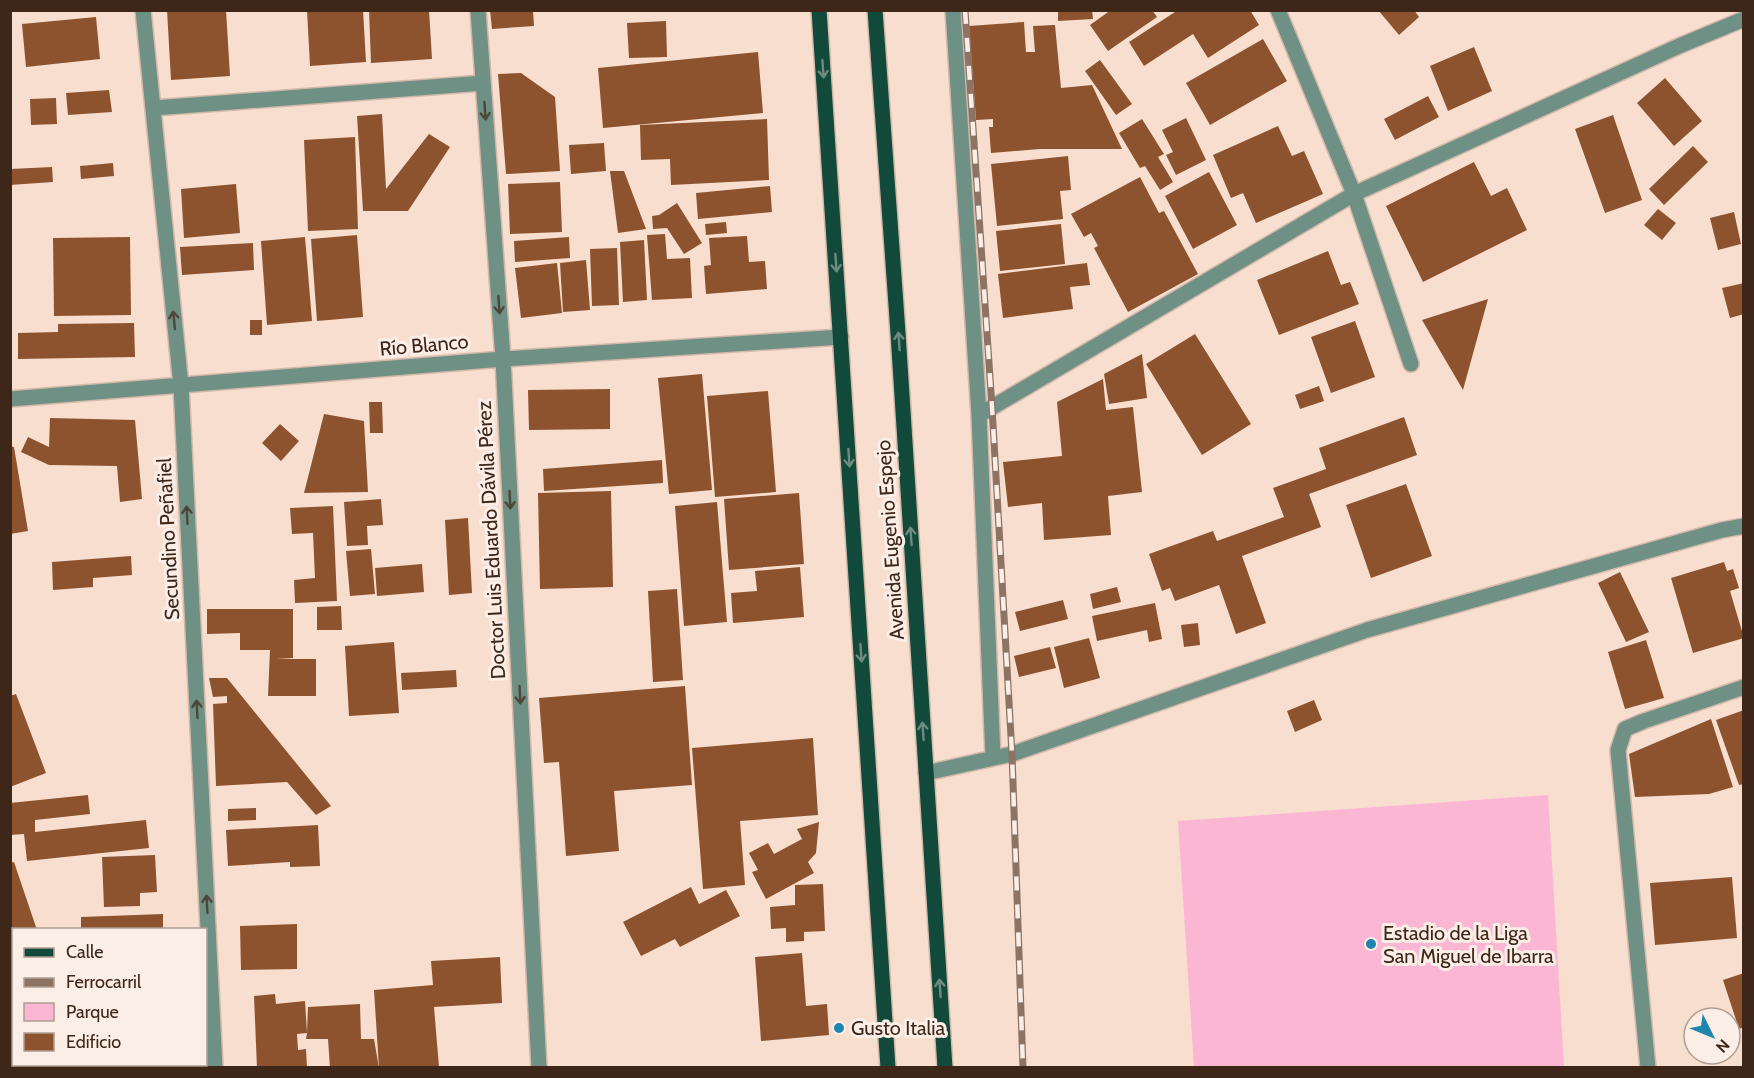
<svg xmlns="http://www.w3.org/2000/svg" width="1754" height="1078" viewBox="0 0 1754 1078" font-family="Cabin,sans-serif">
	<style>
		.green { fill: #fbb6d4 }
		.building { fill: #8d532e }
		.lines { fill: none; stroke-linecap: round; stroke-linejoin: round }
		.minor-casing { stroke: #d3b9aa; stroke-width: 18 }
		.major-casing { stroke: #d3b9aa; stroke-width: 18 }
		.minor { stroke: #6f9085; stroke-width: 15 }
		.major { stroke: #11493a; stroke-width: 15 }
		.rail-casing { stroke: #8c7364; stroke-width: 7 }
		.rail { stroke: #fbeee7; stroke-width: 4.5; stroke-dasharray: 14; stroke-linecap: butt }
		.oneway { stroke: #6f8b7f }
		.oneway2 { stroke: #4d4639 }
		.poi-dot { fill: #1e85ae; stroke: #fbeee7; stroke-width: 2 }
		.labels { text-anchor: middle; stroke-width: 6; stroke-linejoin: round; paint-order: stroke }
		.street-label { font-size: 20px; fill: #3e2618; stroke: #fbeee7 }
		.poi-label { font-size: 20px; fill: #3e2618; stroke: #fbeee7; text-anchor: start }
	</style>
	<rect width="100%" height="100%" fill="#f8decf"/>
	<path class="green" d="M1548,795L1564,1067H1194L1178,821Z"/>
	<path class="building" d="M167,10H226L230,76L171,80Z
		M307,10H363L366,62L310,66Z
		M369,10H429L432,59L371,63Z
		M490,10H533L534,26L492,29Z
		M1058,10H1092L1093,19L1058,21Z
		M1111,10H1152L1157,17L1108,51L1090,25Z
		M1178,10H1250L1259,25L1208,58L1193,34L1144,66L1129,42Z
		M1378,10H1414L1419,17L1399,35Z
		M96,17L100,59L26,67L22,24Z
		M666,21L667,57L629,58L627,23Z
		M1024,22L1026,52H1035L1033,26L1055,25L1061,88L1092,85L1122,149H1040L991,153L989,127H993V119L976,120L969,26Z
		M1263,39L1287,81L1210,125L1186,83Z
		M1474,47L1492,91L1448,111L1430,66Z
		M758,52L763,113L603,128L598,68Z
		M1100,60L1132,104L1116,115L1085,71Z
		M521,73L555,97L560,171L506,174L498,74Z
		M1665,78L1702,121L1674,146L1637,103Z
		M109,90L112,112L68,115L66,93Z
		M1428,96L1439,117L1395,140L1384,119Z
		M56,98L57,124L31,125L30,99Z
		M382,114L386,189L429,134L450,147L408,211H363L357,116Z
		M1613,115L1642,200L1605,213L1575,129Z
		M1186,118L1206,160L1176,175L1166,155L1173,152L1162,130Z
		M767,119L769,180L671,185L670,159L641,160L640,125Z
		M1142,119L1164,154L1158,157L1173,182L1160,190L1145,166L1140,168L1119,133Z
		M1278,126L1292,156L1304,151L1323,194L1256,223L1243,193L1231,198L1213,155Z
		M355,137L358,229L308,231L304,140Z
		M604,143L606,171L571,174L569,145Z
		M1693,146L1708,162L1664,205L1649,189Z
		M1068,156L1071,190L1060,191L1063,219L997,226L991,164Z
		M1474,162L1491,196L1507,188L1527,230L1423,282L1386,206Z
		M113,163L114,176L81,179L80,166Z
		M52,167L53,182L10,185V169Z
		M610,171H624L646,229L618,233Z
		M1209,172L1237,225L1193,249L1165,196Z
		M1140,177L1159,213L1164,211L1198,274L1128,312L1094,248L1098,246L1091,233L1084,237L1071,214Z
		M560,182L562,232L510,234L508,184Z
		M236,184L240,233L184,238L181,189Z
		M770,186L772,212L698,219L696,193Z
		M677,203L702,243L684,254L667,228L653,229L652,216L659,215Z
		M1658,209L1676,223L1662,240L1644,225Z
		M1734,212L1741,244L1718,250L1710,218Z
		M726,222L727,233L706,235L705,224Z
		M1061,224L1065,264L1000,271L996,231Z
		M665,234L667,259L690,258L692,298L652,300L647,235Z
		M357,235L363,317L317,321L311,239Z
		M747,236L749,262L765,261L767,289L706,294L704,266L711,265L709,238Z
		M130,237L131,315L54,316L53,238Z
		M305,237L312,321L267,325L261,241Z
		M569,237L570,258L515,262L514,241Z
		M644,240L647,300L623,302L620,242Z
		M253,243L254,270L182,275L180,247Z
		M617,248L619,305L592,306L590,249Z
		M1328,251L1341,285L1350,282L1359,304L1279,335L1257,280Z
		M586,260L590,310L563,312L560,263Z
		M557,263L562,313L521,318L515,268Z
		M1087,263L1090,285L1070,287L1073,309L1003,318L998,274Z
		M1744,283V314L1730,318L1722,288Z
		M1488,299L1463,390L1422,320Z
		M250,320H262V335H250Z
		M1355,321L1375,377L1331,393L1311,337Z
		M134,323L135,357L18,359V333L58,332V324Z
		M1195,334L1251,424L1202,455L1146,364Z
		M1142,354L1147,398L1109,404L1104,374Z
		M702,374L712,490L669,494L658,378Z
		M1103,379L1106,410L1133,407L1142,492L1108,496L1111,535L1044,540L1042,503L1008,507L1003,462L1062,456L1057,402Z
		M1319,386L1324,401L1300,409L1295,395Z
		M610,389V429L529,430L528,390Z
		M768,391L776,492L715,497L707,396Z
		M369,402H382L383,433H370Z
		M324,414L364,421L368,492L304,493Z
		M1404,417L1417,455L1309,494L1321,527L1242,556L1266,623L1236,634L1219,585L1175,601L1170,588L1162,591L1149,554L1213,531L1217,541L1284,517L1273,488L1326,469L1319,448Z
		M50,418L135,420L142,499L120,502L117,466L49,465L21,452L28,437L49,447Z
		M280,424L299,441L281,461L262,443Z
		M10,446L14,447L28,531L10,534Z
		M662,460L663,483L544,491L543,469Z
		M1406,484L1432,556L1371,578L1346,505Z
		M611,491L613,587L540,589L538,493Z
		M799,493L804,564L729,570L724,499Z
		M381,499L383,525L367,526L368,545L347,546L344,502Z
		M717,502L727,622L684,626L675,506Z
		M333,506L337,601L295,603L294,580L315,578L313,533L292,534L290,508Z
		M468,518L472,593L449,595L445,520Z
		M371,549L375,594L350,596L346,551Z
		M131,556L132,575L93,578V587L53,590L52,562Z
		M1724,562L1727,571L1733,569L1739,588L1730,591L1744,638L1693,653L1671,578Z
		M422,564L424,592L377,596L375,568Z
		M800,567L804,617L733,623L731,593L757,591L755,571Z
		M1620,572L1649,632L1626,642L1598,583Z
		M1117,587L1121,602L1093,609L1090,594Z
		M677,589L683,680L653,682L648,591Z
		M1063,600L1068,619L1020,631L1015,612Z
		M1155,603L1162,639L1149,642L1147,630L1097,641L1092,616Z
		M341,606L342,630H317V607Z
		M207,609H293V658L276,659H316V696H268L270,650H240V633L207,634Z
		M1198,623L1200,645L1184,647L1181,625Z
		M1089,638L1100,678L1064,688L1054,647Z
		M1646,640L1664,698L1625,709L1608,652Z
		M394,642L399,713L349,716L345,646Z
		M1050,647L1056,668L1019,677L1014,656Z
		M456,670L457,687L402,690L401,673Z
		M209,678H227L331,806L316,815L287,782L216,786L213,704L227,703V696L213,697Z
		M685,686L692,785L614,791L619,851L566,856L559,762L544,763L539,698Z
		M16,694L46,773L10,787V696Z
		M1314,700L1322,720L1295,732L1287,711Z
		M1744,710V784L1739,785L1716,720Z
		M1711,719L1733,787L1709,794L1635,797L1629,754Z
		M813,738L818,815L740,821L745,885L703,889L692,748Z
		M88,795L90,814L35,820V832L146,820L149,848L27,861L24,834L10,835V803Z
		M256,808V820L228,821V809Z
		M819,822L816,853L808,862L814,873L766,899L752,872L758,870L749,853L768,843L774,854L802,839L797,829Z
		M318,825L320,866L290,867V862L228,866L226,830Z
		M155,855L157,892L140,893V906L104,907L102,857Z
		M14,862L37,930H14V985L10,986V863Z
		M1732,877L1737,938L1655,945L1650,883Z
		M823,884L825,931L804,932V941L786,942V928L771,929L770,907L795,905V885Z
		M691,887L699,904L726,890L740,916L680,947L675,939L641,956L623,922Z
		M163,914V930H81V917Z
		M297,924V969L241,970L240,926Z
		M802,953L806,1006L827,1004L829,1035L761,1041L755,957Z
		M500,957L502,1003L434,1007L439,1067L379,1068L374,990L433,985L431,961Z
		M1744,973V1027L1739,1029L1723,980Z
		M275,994L276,1004L305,1001L307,1033L308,1007L360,1004L361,1039H374L379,1068H330L328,1039H306L307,1033L297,1034L298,1050L306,1049L307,1068H257L254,996Z
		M14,1027V1064H57L58,1068H10V1029Z"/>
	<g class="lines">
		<defs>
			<path id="minor" d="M143,10L181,386L215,1068
				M478,10L503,359L539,1068
				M953,10L979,415L993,758
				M1278,10L1354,194L1411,364
				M154,108L483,83
				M10,399L503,359L841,337
				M979,415L1354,194L1679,46L1744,19
				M926,773L1012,754L1367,630L1722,530L1744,526
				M1648,1068L1618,750L1625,729L1644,721L1744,687"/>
			<path id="major" d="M819,10L888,1068
				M875,10L898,333L945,1068"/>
		</defs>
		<use href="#minor" class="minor-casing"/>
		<use href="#major" class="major-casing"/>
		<use href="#minor" class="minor"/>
		<use href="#major" class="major"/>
		<defs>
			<path id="rail" d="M965,10L992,407L1012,754L1023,1068"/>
		</defs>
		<use href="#rail" class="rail-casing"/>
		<use href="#rail" class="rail"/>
	</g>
	<defs><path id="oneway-shaft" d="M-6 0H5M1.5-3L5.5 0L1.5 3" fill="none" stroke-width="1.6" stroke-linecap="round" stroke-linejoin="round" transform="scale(1.5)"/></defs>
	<g class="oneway">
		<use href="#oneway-shaft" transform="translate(823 69) rotate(86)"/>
		<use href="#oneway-shaft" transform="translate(836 263) rotate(86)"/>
		<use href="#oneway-shaft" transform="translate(899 341) rotate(-94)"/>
		<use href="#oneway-shaft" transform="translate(849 458) rotate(86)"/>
		<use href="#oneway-shaft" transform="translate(911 536) rotate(-94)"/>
		<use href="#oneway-shaft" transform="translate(861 653) rotate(86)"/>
		<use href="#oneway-shaft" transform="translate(923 731) rotate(-94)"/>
		<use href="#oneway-shaft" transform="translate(940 988) rotate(-94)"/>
	</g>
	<g class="oneway2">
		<use href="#oneway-shaft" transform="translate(485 111) rotate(86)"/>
		<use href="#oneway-shaft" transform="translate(499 305) rotate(86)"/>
		<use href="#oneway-shaft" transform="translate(174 320) rotate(-96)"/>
		<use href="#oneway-shaft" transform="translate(510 500) rotate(87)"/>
		<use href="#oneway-shaft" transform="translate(187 515) rotate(-93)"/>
		<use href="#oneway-shaft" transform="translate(520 695) rotate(87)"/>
		<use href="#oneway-shaft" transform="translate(197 709) rotate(-93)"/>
		<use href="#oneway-shaft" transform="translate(207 904) rotate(-93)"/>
	</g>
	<g class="poi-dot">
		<circle cx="1371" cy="944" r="6"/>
		<circle cx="839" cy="1028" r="6"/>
	</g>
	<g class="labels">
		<g class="street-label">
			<text transform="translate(424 345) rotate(-5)" y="7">Río Blanco</text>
			<text transform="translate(168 539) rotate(-93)" y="7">Secundino Peñafiel</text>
			<text transform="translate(491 540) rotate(-93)" y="7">Doctor Luis Eduardo Dávila Pérez</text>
			<text transform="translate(890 540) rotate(-94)" y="7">Avenida Eugenio Espejo</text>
		</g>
		<g class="poi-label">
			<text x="1383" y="940">Estadio de la Liga<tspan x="1383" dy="23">San Miguel de Ibarra</tspan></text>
			<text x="851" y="1035">Gusto Italia</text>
		</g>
	</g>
	<rect width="1754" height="1078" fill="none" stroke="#3e2618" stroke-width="24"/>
	<rect x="12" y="928" width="195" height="138" fill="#fbeee7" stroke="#af9e94" stroke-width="1.5"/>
	<rect x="24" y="948" width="30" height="9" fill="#11493a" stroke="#af9e94" stroke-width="1.5"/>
	<text x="66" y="958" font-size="18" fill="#3e2618">Calle</text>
	<rect x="24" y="978" width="30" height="9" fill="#8c7364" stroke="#af9e94" stroke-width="1.5"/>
	<text x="66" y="988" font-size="18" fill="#3e2618">Ferrocarril</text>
	<rect x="24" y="1003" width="30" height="18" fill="#fbb6d4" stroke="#af9e94" stroke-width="1.5"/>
	<text x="66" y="1018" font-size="18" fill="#3e2618">Parque</text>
	<rect x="24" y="1033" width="30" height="18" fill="#8d532e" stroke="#af9e94" stroke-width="1.5"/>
	<text x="66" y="1048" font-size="18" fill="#3e2618">Edificio</text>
	<g transform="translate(1712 1036) rotate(133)"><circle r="28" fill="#fbeee7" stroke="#af9e94" stroke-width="1.5"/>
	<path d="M0-4.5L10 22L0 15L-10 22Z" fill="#1e85ae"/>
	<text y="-9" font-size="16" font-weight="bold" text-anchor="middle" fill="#3e2618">N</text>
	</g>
</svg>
